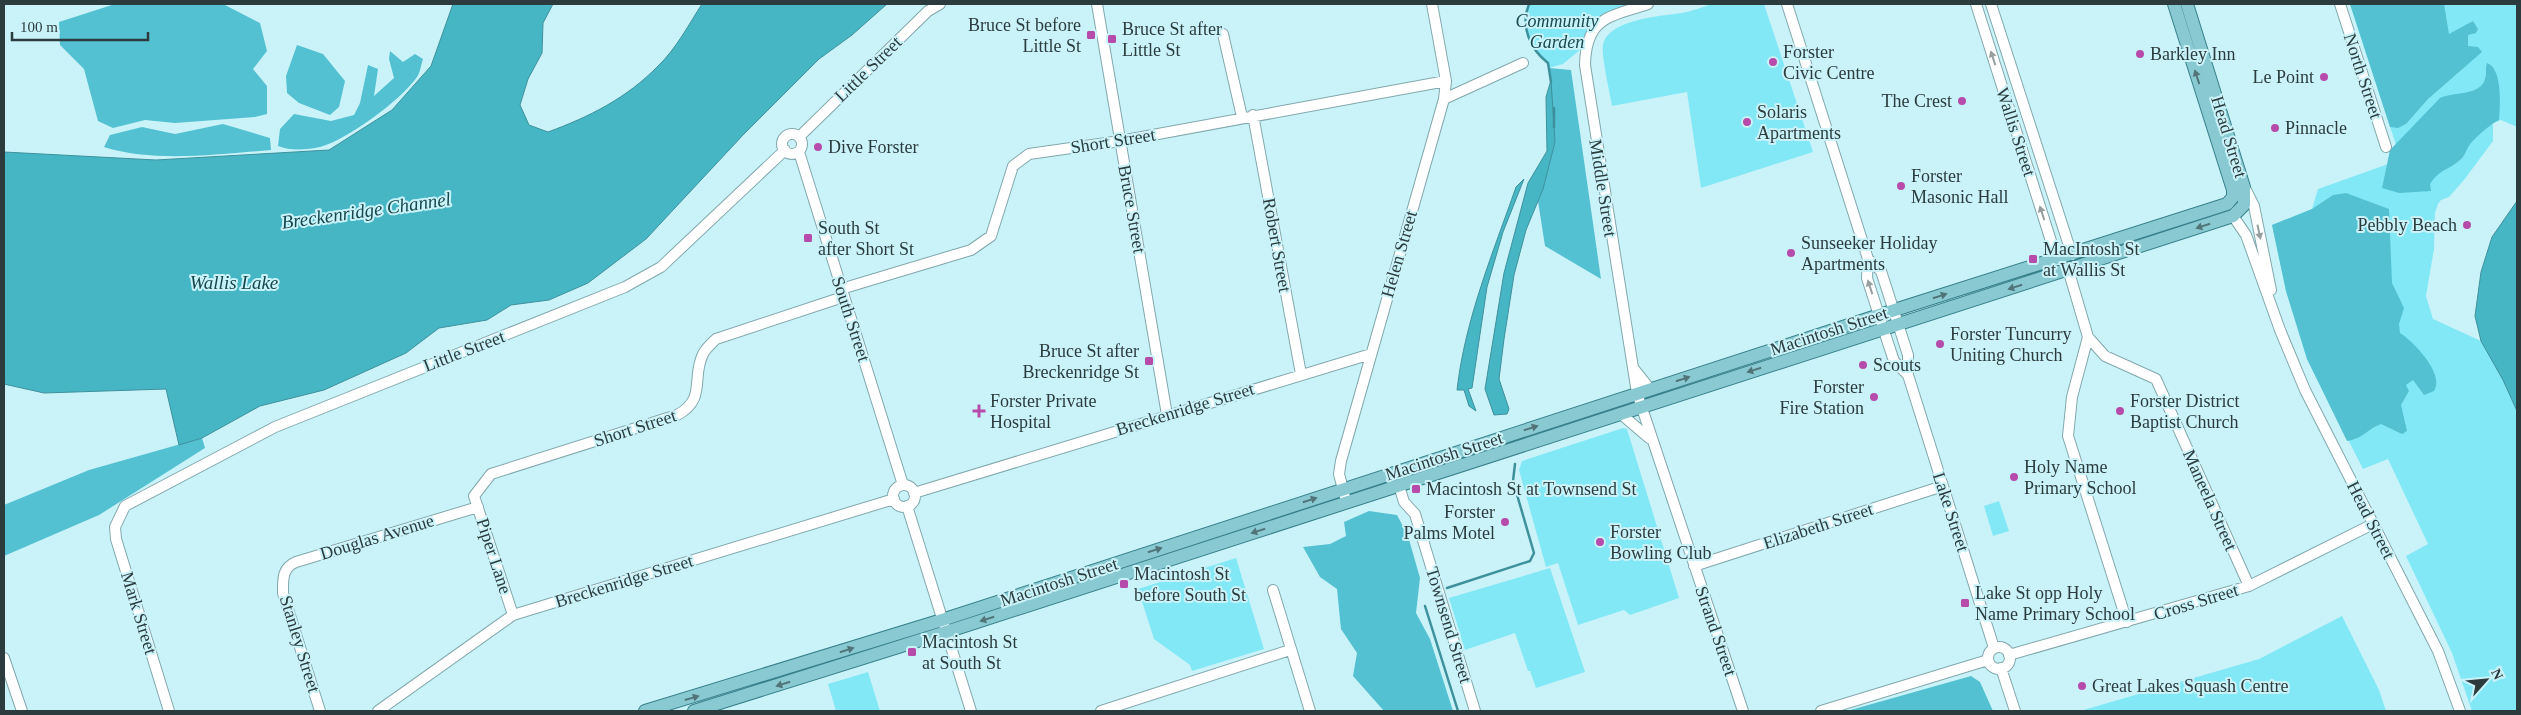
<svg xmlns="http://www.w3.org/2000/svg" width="2521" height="715" viewBox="0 0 2521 715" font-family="'Times New Roman',serif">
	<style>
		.green { fill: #83e8f6 }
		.forest { fill: #53c1d1 }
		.water { fill: #46b6c5; stroke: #3e919c }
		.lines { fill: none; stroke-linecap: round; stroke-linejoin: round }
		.stream { stroke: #3e919c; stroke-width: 2.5 }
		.minor-casing { stroke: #82a8ad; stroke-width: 12 }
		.major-casing { stroke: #36808b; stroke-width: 14 }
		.minor { stroke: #fff; stroke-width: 10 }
		.major { stroke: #89c9d2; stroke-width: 12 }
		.oneway { fill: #969e9e }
		.oneway2 { fill: #517479 }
		.poi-dot { fill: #b74bab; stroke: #caf3f9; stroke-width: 2 }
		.labels { text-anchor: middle; stroke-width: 4; stroke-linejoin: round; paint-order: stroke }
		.park-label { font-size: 18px; font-style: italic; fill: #184950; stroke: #caf3f9 }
		.poi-label { font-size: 18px; fill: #2c3c3e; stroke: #caf3f9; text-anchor: start }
		.street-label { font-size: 18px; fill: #2c3c3e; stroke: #caf3f9 }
		.water-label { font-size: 19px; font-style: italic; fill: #15474d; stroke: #caf3f9 }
	</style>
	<rect width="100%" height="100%" fill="#caf3f9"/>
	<path class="green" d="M1529,4H1648L1605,19L1586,45L1563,64L1549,68C1547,61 1543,61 1539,56C1526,42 1522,20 1529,4Z
		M1712,4H1764L1813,152L1701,188L1687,92L1612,106C1610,93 1601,56 1603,45C1608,19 1662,16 1682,13C1692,11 1702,7 1712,4Z
		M2350,4H2517V127L2501,120L2493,123V141L2464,180L2449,197L2441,200L2438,204L2435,213L2434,249L2426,296L2433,319L2481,341L2503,380L2517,411V711H2472L2452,653L2406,556L2428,544L2388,459L2363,469L2307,359L2286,291L2272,225L2312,209L2318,189L2388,164L2390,150L2396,145Z
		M1623,428L1627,429L1679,598L1630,615L1624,610L1578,625L1558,563L1546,567L1519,470L1522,461Z
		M1999,501L2009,531L1993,536L1984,506Z
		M1236,558L1264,649L1192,671L1190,665L1154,639L1138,589Z
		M1550,568L1585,672L1536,688L1530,671H1528L1515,633L1465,650L1449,598Z
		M2342,616L2379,690L2386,711H2080L2259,659Z
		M868,672L880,711H836L828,684Z"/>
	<path class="forest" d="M115,4H223L260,23L267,51L253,69L267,86V114L255,117L175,123L145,120L113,128L98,121L84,69L60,45L59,22Z
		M2350,4H2444L2449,34L2473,21L2478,29L2476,33L2468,35V46L2478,47L2482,52L2428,99L2406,124L2398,128L2390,127Z
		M297,45L323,54L345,81L339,107L330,115L299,103L287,93L286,76Z
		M390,51L403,62L415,54L423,59C421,65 420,73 417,77C401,100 347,140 320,147C307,150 290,151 278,146L280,129L294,114L331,121L354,115L360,103L368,65L378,69L374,96L394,78L389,59Z
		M2487,63C2503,69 2500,106 2499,120C2492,123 2473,139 2469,146C2466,150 2465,156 2461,159C2448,171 2441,168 2430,184L2431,191L2399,193L2382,188L2390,150L2440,98C2451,92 2481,96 2485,79C2487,73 2485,68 2487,63Z
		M1549,68L1571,70L1601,279L1545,246L1538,201L1555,142Z
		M223,124L270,138L271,150C219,154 154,163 104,147L110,135L142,127L175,134Z
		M2346,193L2389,209L2392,283L2404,308L2399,324L2400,333C2414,342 2445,374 2434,391L2424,395L2413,380L2406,385L2409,391L2401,405L2407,431L2402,434L2381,424C2366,430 2364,438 2347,441L2307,359L2286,291L2272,225L2312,209L2333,195Z
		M202,438L205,448L99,515L4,556V505L89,470Z
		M1369,511L1397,515L1408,536L1420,578L1416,613L1430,639L1453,711H1384L1353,676L1357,653L1341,629L1337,589L1320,577L1303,547L1330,544L1346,536L1344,522Z
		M1971,676L1980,682L1993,711H1847Z"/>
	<path class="water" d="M453,4H553L543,23L542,53L528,79L520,105L529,125L548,132C589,117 627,98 658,66C676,49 689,24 702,4H887L852,35L819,59L743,135L646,239L588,283L549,300L511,305L487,320L439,328L406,353L324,390L260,406L202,438L179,445L166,389L44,393L4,384V152L156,160L329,150L392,110L431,66Z
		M1551,80L1555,142L1543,189L1526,230L1514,275L1504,339L1499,379L1509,409L1507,414L1494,415L1485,389L1504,273L1528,183L1547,151L1546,97Z
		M1524,179L1503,232L1487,287L1472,388L1468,389L1476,411L1469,406L1464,390H1457C1465,319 1493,253 1516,187Z
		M2517,201V411L2503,380L2481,341L2475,316L2481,272L2492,237Z"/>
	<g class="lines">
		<path class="stream" d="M1529,4C1520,26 1530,49 1548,63L1551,82
			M1554,108V127
			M1447,588L1530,561L1534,553L1513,481L1515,464
			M1425,606L1458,711"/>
		<defs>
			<path id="minor" d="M1097,4L1167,415
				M1648,4C1609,17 1586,17 1585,65L1637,393L1743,711
				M1787,4L1868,259L1867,278L1887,340L1894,361L1908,375
				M1976,4L2057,260
				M1991,4L2072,255
				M2340,4L2386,147
				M1223,34L1242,117
				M1444,99L1523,63
				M1253,115L1301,374
				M782 144a10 10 0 1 1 20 0a10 10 0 1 1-20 0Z
				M799,137L928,11L940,4
				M799,152L903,485
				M2245,188L2254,206L2271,290
				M2233,216L2246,235L2280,330L2305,390L2438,651L2460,711
				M1868,259L1881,271L1908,355V375L1994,648
				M2068,269L2088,337L2105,356L2156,379L2249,586
				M841,289L971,250L991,236L1013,166L1029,154L1120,141L1446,81
				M2088,337L2072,397L2068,436L2127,622
				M1634,369L1650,389
				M1621,414L1649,438
				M893 496a11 11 0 1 1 22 0a11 11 0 1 1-22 0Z
				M1399,486L1404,502L1415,514L1475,711
				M914,493L1371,354
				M1345,497L1339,474L1341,461L1444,99L1446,81L1432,4
				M907,506L971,711
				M1694,566L1943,486
				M1273,590L1310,711
				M513,615L474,496L491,474L677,415C707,399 691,378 703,354C706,348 712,343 716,339L843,297
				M1988 658a11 11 0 1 1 22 0a11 11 0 1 1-22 0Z
				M2009,655L2249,586L2373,524
				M4,658L22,711
				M2001,668L2015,711
				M169,711L116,539L115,527L125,506L275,427L625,287L661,267L785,150
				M320,711L283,593C283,579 282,568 296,562L478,507
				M378,711L513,615L894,499
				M1101,711L1290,650
				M1821,711L1988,660"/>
			<path id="major" d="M645,711L942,620L1904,307L2227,204L2233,197V190L2174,4
				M694,711L946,632L2233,216L2244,205V187L2187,4"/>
		</defs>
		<use href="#minor" class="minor-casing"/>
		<use href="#major" class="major-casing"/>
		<use href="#minor" class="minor"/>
		<use href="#major" class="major"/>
	</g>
	<defs><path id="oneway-solid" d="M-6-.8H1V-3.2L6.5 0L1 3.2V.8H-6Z" transform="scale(1.25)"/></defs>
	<g class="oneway">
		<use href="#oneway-solid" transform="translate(1993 58) rotate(-108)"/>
		<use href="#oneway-solid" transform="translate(2042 213) rotate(-108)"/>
		<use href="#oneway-solid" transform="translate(2259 232) rotate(78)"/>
		<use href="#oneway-solid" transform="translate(1870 287) rotate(-108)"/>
	</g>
	<g class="oneway2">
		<use href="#oneway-solid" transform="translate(2197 77) rotate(-108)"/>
		<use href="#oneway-solid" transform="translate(2203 226) rotate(162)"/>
		<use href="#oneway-solid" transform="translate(2015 287) rotate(162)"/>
		<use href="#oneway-solid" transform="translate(1940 296) rotate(-17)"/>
		<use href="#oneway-solid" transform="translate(1754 370) rotate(163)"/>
		<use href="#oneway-solid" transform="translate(1683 379) rotate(-18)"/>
		<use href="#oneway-solid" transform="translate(1531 428) rotate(-18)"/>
		<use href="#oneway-solid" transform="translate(1310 500) rotate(-18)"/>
		<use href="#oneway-solid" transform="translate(1258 531) rotate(162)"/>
		<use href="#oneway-solid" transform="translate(1155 550) rotate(-18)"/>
		<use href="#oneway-solid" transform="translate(987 619) rotate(162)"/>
		<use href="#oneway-solid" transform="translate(847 650) rotate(-18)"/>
		<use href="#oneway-solid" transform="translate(783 684) rotate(162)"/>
		<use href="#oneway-solid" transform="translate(692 698) rotate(-16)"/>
	</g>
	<g class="poi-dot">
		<rect x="1086" y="30" width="10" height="10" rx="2.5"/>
		<rect x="1107" y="34" width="10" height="10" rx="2.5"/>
		<circle cx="2140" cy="54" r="5"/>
		<circle cx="1773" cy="62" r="5"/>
		<circle cx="2324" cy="77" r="5"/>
		<circle cx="1962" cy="101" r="5"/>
		<circle cx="1747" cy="122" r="5"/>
		<circle cx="2275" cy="128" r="5"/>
		<circle cx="818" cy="147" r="5"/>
		<circle cx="1901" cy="186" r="5"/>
		<circle cx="2467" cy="225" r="5"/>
		<rect x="803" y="233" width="10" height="10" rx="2.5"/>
		<circle cx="1791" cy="253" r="5"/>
		<rect x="2028" y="254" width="10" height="10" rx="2.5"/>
		<circle cx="1940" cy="344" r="5"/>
		<rect x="1144" y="356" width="10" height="10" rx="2.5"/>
		<circle cx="1863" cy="365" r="5"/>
		<circle cx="1874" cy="397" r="5"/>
		<path d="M976.5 403.5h5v5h5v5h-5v5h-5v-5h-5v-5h5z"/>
		<circle cx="2120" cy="411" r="5"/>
		<circle cx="2014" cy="477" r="5"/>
		<rect x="1411" y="484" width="10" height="10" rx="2.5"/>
		<circle cx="1505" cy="522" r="5"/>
		<circle cx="1600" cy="542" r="5"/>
		<rect x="1119" y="579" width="10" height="10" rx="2.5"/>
		<rect x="1960" y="598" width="10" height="10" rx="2.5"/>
		<rect x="907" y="647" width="10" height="10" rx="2.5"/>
		<circle cx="2082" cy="686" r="5"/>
	</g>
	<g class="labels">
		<g class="park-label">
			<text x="1557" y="27">Community<tspan x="1557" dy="21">Garden</tspan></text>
		</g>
		<g class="poi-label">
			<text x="1081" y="31" text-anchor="end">Bruce St before<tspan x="1081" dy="21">Little St</tspan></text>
			<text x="1122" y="35">Bruce St after<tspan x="1122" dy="21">Little St</tspan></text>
			<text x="1783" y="58">Forster<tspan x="1783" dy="21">Civic Centre</tspan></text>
			<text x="2150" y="60">Barkley Inn</text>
			<text x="2314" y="83" text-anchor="end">Le Point</text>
			<text x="1952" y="107" text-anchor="end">The Crest</text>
			<text x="1757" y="118">Solaris<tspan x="1757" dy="21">Apartments</tspan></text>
			<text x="2285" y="134">Pinnacle</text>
			<text x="828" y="153">Dive Forster</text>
			<text x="1911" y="182">Forster<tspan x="1911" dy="21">Masonic Hall</tspan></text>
			<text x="2457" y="231" text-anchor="end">Pebbly Beach</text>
			<text x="818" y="234">South St<tspan x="818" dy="21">after Short St</tspan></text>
			<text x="1801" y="249">Sunseeker Holiday<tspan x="1801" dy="21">Apartments</tspan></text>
			<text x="2043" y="255">MacIntosh St<tspan x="2043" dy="21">at Wallis St</tspan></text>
			<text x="1950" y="340">Forster Tuncurry<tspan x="1950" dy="21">Uniting Church</tspan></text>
			<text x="1139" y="357" text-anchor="end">Bruce St after<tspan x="1139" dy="21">Breckenridge St</tspan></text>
			<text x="1873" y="371">Scouts</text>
			<text x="1864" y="393" text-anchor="end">Forster<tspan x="1864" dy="21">Fire Station</tspan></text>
			<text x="990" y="407">Forster Private<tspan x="990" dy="21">Hospital</tspan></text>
			<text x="2130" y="407">Forster District<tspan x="2130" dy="21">Baptist Church</tspan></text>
			<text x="2024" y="473">Holy Name<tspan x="2024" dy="21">Primary School</tspan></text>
			<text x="1426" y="495">Macintosh St at Townsend St</text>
			<text x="1495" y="518" text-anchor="end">Forster<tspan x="1495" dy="21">Palms Motel</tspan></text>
			<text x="1610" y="538">Forster<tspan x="1610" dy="21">Bowling Club</tspan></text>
			<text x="1134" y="580">Macintosh St<tspan x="1134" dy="21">before South St</tspan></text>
			<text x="1975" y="599">Lake St opp Holy<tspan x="1975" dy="21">Name Primary School</tspan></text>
			<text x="922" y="648">Macintosh St<tspan x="922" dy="21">at South St</tspan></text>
			<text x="2092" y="692">Great Lakes Squash Centre</text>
		</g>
		<g class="street-label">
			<text transform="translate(868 69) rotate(-44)" y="6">Little Street</text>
			<text transform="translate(2363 76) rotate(72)" y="6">North Street</text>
			<text transform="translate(2016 132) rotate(72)" y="6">Wallis Street</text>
			<text transform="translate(2229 137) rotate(73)" y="6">Head Street</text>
			<text transform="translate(1113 141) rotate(-9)" y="6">Short Street</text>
			<text transform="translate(1603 188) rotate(81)" y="6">Middle Street</text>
			<text transform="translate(1132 209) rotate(80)" y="6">Bruce Street</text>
			<text transform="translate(1277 245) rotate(80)" y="6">Robert Street</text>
			<text transform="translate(1399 254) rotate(-74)" y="6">Helen Street</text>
			<text transform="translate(851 319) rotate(72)" y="6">South Street</text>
			<text transform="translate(1829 331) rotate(-18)" y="6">Macintosh Street</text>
			<text transform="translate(464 351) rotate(-21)" y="6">Little Street</text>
			<text transform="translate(1185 409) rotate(-17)" y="6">Breckenridge Street</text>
			<text transform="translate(635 428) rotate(-18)" y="6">Short Street</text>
			<text transform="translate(1444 456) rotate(-18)" y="6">Macintosh Street</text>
			<text transform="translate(2210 500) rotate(66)" y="6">Maneela Street</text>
			<text transform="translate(1951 512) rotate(72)" y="6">Lake Street</text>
			<text transform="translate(2371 520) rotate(63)" y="6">Head Street</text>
			<text transform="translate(1818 526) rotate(-18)" y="6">Elizabeth Street</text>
			<text transform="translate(377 537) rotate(-17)" y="6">Douglas Avenue</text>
			<text transform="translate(494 556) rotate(72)" y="6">Piper Lane</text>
			<text transform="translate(624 581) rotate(-17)" y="6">Breckenridge Street</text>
			<text transform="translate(1059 582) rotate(-18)" y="6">Macintosh Street</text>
			<text transform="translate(2196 602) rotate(-17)" y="6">Cross Street</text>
			<text transform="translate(139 613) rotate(73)" y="6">Mark Street</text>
			<text transform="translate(1449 625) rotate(73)" y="6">Townsend Street</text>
			<text transform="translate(1716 631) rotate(71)" y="6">Strand Street</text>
			<text transform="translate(300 644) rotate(73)" y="6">Stanley Street</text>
		</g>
		<g class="water-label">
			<text transform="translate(366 210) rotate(-8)" y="7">Breckenridge Channel</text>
			<text x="234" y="289">Wallis Lake</text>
		</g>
	</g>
	<rect width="2521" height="715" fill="none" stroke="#2c3c3e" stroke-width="10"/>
	<g transform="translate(2486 680) rotate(63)" stroke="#caf3f9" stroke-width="4" paint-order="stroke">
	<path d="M0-4L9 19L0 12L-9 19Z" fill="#2c3c3e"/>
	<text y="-8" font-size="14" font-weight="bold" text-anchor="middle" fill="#2c3c3e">N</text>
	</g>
	<path d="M12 32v8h136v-8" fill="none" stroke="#2c3c3e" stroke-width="2.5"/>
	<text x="20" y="32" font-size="15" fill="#2c3c3e" stroke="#caf3f9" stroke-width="4" paint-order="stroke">100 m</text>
</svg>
